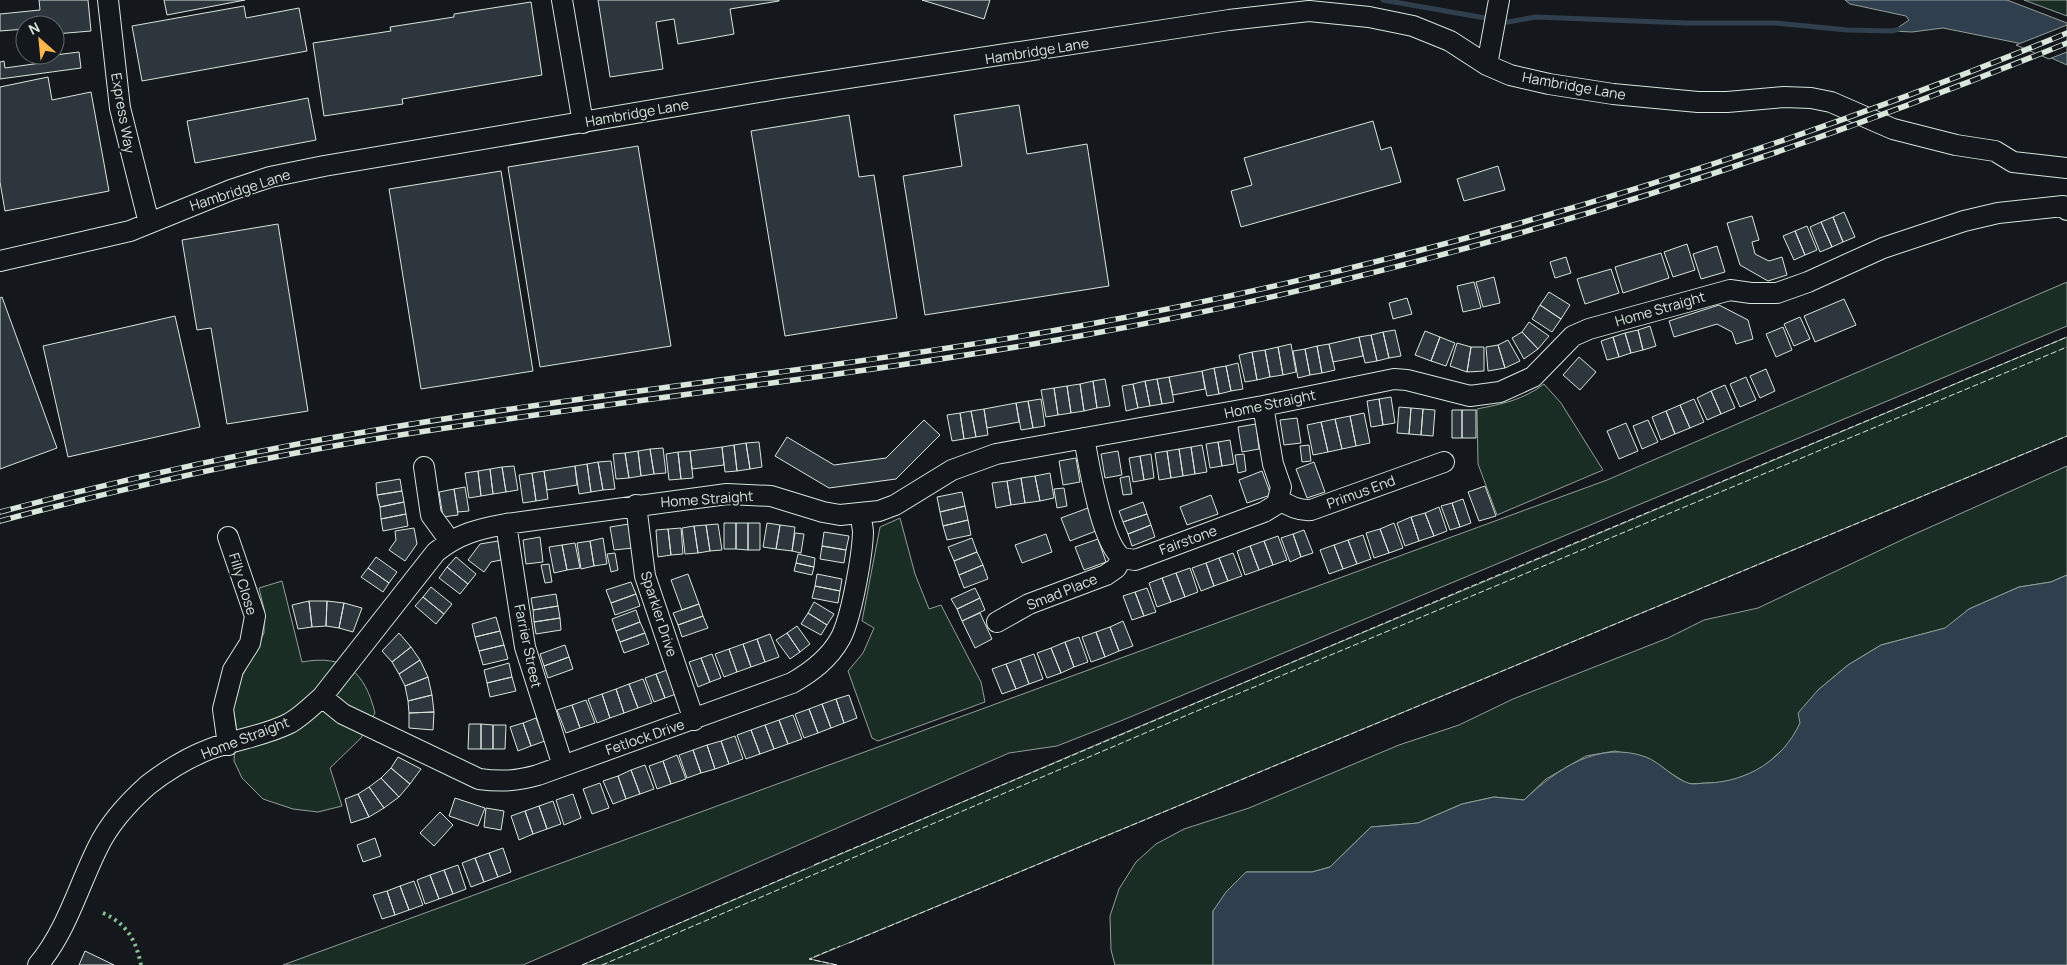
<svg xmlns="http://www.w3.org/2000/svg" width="2067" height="965" viewBox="0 0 2067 965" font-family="Manrope,sans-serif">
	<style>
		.green { fill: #1a2d24; stroke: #939e99 }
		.water { fill: #2f3f4d; stroke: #939e99 }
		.pier { fill: #14181c; stroke: #939e99 }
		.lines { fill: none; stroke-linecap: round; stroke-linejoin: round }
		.stream { stroke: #2f3f4d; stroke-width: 5 }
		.building { fill: #2c363c; stroke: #d8e6dc }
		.minor-casing { stroke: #d8e6dc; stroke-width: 22 }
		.minor { stroke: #14181c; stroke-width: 20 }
		.rail-casing { stroke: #d8e6dc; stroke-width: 5.5 }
		.rail { stroke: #14181c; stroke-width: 4; stroke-dasharray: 11; stroke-linecap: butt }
		.hedge { stroke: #8ac095; stroke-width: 4; stroke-dasharray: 2.5 4; stroke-linecap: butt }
		.fence { stroke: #d8e6dc; stroke-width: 1; stroke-dasharray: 6 2.5; stroke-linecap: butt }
		.labels { text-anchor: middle; stroke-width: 4; stroke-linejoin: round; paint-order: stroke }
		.street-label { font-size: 14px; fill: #d8e6dc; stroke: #14181c }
	</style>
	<rect width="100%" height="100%" fill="#14181c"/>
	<path class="green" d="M2024,0H2067V16Z
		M2067,282V326L1123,720L1057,746L1009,753L523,965H283L1607,480Z
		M2067,337V436L810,959L837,965H582L1107,740Z
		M1544,384L1561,403L1603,470L1497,515L1478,464L1477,409C1502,404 1523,400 1544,384Z
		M2067,466V575L2051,582L2019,587L1969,609L1946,628L1881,645L1848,665L1818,690L1791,742L1761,769L1728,782L1688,784L1646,758L1615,751L1586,756L1546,779L1524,800L1494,797L1462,804L1418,823L1371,827L1330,867L1312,872H1246L1213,911V965H1115L1111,950L1110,916L1119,889L1136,862L1156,844L1184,829L1249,808L1399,745L1459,725L1513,699L1668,638L1704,620L1758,608L1908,537Z
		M900,518L915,574L929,609L941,605L981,682L985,702L878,741L872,738L848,671L863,653L874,628L862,621L880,527Z
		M282,581L302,662C345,654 365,672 375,713L361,738L330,768L342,806L318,812L293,809L263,799L242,778L234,761L236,724L233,708L238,684L264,633V609L259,588Z"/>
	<path class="water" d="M1845,0H2007L2067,23V65L2018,43L1943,28L1912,32L1893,31L1909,20L1906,16L1850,4Z
		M2067,575V965H1213V911L1226,892L1246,872H1312L1330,867L1371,827L1418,823L1462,804L1494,797L1524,800C1557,769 1598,740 1646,757C1661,763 1673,778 1688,783C1693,785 1701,783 1707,783C1747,782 1783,760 1800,723L1798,713L1818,690L1848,665L1881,645L1945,628L1969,609L2019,587L2051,582Z"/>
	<path class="pier" d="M2067,25V52L2049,59L2016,45Z"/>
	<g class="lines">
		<path class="stream" d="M1383,0L1491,19
			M1499,20L1508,22L1536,17L1686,23H1776L1847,30L1893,31L1899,29"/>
	</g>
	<path class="building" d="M39,0H88L91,31L55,34V25H25V29L0,31V14L40,10Z
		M164,0H245L167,15Z
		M598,0H779V1L730,9L734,34L678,44L674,19L656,22L663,69L610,77Z
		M922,0H990L984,19Z
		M531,2L542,75L402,99L403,104L324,116L313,43L391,31L390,27L454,17V14Z
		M244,6L246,18L299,8L307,51L142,81L132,26Z
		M79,52L81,68L0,79V62L4,61L5,68L48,62L47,56Z
		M48,77L52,100L91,92L109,191L5,211L0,182V87Z
		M308,98L316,140L195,163L187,121Z
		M1019,105L1027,154L1087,144L1109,286L925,315L903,176L962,166L954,115Z
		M849,115L859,177L874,175L897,318L785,336L751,131Z
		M1373,121L1381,150L1391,147L1401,182L1241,227L1231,191L1252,185L1244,158Z
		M638,146L671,346L540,367L508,167Z
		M1498,166L1505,190L1464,201L1457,179Z
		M501,171L533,371L421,389L389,189Z
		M1844,212L1855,237L1843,242L1833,217Z
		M1752,216L1759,240L1752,242L1755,254L1769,261L1782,257L1787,275L1768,281L1740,265L1727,223Z
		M1833,217L1843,242L1832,247L1821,222Z
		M1821,222L1832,247L1820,252L1810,227Z
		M278,224L308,411L227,424L211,328L197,330L182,240Z
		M1807,226L1817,250L1805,255L1795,231Z
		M1795,231L1805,255L1794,260L1783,236Z
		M1687,244L1695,270L1673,277L1664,252Z
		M1717,246L1725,272L1701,279L1693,254Z
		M1661,253L1669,278L1623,293L1615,267Z
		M1566,257L1571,273L1555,278L1550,262Z
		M1611,269L1619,293L1585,304L1577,279Z
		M1494,277L1500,303L1483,307L1476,282Z
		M1474,282L1481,308L1463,312L1457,286Z
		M1549,292L1570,305L1561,319L1540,305Z
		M2,297L57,448L0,469V298Z
		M1407,298L1412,314L1393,319L1389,303Z
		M1844,299L1856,325L1815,342L1804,316Z
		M1540,305L1561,319L1552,332L1532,319Z
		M1719,305L1748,320L1753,339L1736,344L1732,332L1717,324L1674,337L1669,321Z
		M175,316L200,427L68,457L43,346Z
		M1800,317L1810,339L1794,346L1784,324Z
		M1529,322L1549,336L1538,349L1522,332Z
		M1650,326L1656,346L1643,350L1638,330Z
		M1783,327L1792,350L1776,357L1766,334Z
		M1395,330L1401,356L1389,358L1383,332Z
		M1638,330L1643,350L1631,353L1625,333Z
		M1425,331L1440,337L1431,361L1415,355Z
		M1383,332L1389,358L1377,361L1371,335Z
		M1522,332L1538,349L1524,359L1512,338Z
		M1625,333L1631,353L1619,357L1613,337Z
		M1371,335L1377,361L1365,363L1359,337Z
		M1359,337L1363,356L1333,362L1329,344Z
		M1440,337L1455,343L1446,366L1431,361Z
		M1613,337L1619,357L1607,360L1601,341Z
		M1508,340L1520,361L1505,368L1498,345Z
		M1457,343L1471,347L1467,372L1450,366Z
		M1291,344L1296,372L1283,375L1278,347Z
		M1329,344L1335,370L1322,373L1317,346Z
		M1498,345L1505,368L1488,371L1486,347Z
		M1317,346L1322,373L1310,375L1305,349Z
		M1278,347L1283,375L1270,377L1265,350Z
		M1471,347H1484V371L1467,372Z
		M1305,349L1310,375L1298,378L1293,351Z
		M1265,350L1270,377L1257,380L1252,352Z
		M1252,352L1257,380L1245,382L1239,355Z
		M1579,357L1596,372L1580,390L1563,375Z
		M1238,363L1243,389L1231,391L1226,366Z
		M1226,366L1231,391L1219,394L1214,368Z
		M1214,368L1219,394L1207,396L1202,371Z
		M1766,369L1775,391L1760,398L1750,376Z
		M1202,371L1205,389L1173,395L1169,377Z
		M1169,377L1174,402L1162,404L1157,379Z
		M1746,377L1756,400L1740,407L1730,384Z
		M1105,379L1110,406L1097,408L1093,381Z
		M1157,379L1162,404L1150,406L1145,381Z
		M1093,381L1097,408L1084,411L1080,384Z
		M1145,381L1150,406L1138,408L1133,384Z
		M1080,384L1084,411L1071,413L1067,386Z
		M1133,384L1138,408L1126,411L1122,386Z
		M1725,385L1735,408L1721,414L1711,391Z
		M1067,386L1071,413L1058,415L1054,388Z
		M1054,388L1058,415L1046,417L1041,390Z
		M1711,391L1721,414L1707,420L1697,398Z
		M1391,397L1395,423L1383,425L1379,399Z
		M1041,399L1045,426L1033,428L1028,401Z
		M1379,399L1383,425L1371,427L1367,401Z
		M1694,399L1704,422L1690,428L1680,405Z
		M1028,401L1033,428L1021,430L1016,403Z
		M1016,403L1019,422L987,428L984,409Z
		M1680,405L1690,428L1675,434L1666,411Z
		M1399,407L1411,408L1409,434L1397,433Z
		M1411,408L1423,409L1421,435L1409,434Z
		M984,409L988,435L976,437L971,411Z
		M1423,409L1435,410L1433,436L1421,435Z
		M1452,410H1462V438H1452Z
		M1462,410H1476V438H1462Z
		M971,411L976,437L964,439L960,413Z
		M1666,411L1675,434L1661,440L1652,417Z
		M960,413L964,439L952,441L947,415Z
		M1364,413L1370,443L1356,446L1350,416Z
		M1350,416L1356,446L1342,449L1335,419Z
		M1297,418L1301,443L1284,445L1280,420Z
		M1335,419L1342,449L1328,452L1321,422Z
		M924,420L940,435L896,479L829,488L775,456L787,437L834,465L886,458Z
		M1648,420L1658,442L1642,449L1633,426Z
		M1321,422L1328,452L1313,455L1307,425Z
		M1626,423L1638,451L1619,459L1607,431Z
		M1256,424L1259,449L1242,452L1238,427Z
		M1230,440L1234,464L1222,466L1218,442Z
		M759,442L762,467L750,469L746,443Z
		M1218,442L1222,466L1210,468L1206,444Z
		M746,443L750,469L737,471L734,445Z
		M734,445L737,471L725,472L722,447Z
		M1202,445L1207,472L1195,474L1191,447Z
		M1309,445L1311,461L1302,462L1300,446Z
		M722,447L724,465L692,469L690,451Z
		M1191,447L1195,474L1183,476L1179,449Z
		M663,448L666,473L654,474L650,449Z
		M650,449L654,474L641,476L638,451Z
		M1179,449L1183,476L1171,478L1167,451Z
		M638,451L641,476L629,478L625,453Z
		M690,451L693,478L681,479L678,452Z
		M1118,451L1122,475L1105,478L1101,454Z
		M1167,451L1171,478L1159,480L1155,453Z
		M678,452L681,479L669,480L666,454Z
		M625,453L629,478L616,479L613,454Z
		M1151,454L1154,478L1144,480L1140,456Z
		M1244,454L1246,471L1238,473L1235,455Z
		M1140,456L1144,480L1133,482L1129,458Z
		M1076,458L1080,482L1063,485L1059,461Z
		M611,461L615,489L603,490L598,462Z
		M598,462L603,490L591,492L587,464Z
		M1314,462L1325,492L1307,498L1296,469Z
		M587,464L591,492L579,494L575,466Z
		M514,466L518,490L506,492L502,467Z
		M575,466L577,485L547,490L544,471Z
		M502,467L506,492L493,494L490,469Z
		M490,469L493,494L481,496L478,471Z
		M478,471L481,496L469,498L465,473Z
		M544,471L548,499L536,501L532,473Z
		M1262,471L1271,495L1247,503L1239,480Z
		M532,473L536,501L523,503L519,475Z
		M1050,473L1054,498L1040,501L1035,476Z
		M1035,476L1040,501L1025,503L1021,478Z
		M1129,476L1132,494L1123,495L1120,478Z
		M1021,478L1025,503L1011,505L1007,481Z
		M400,479L402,491L377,495L376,483Z
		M1007,481L1011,505L996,508L992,483Z
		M1485,486L1496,516L1479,521L1468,492Z
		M465,487L469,511L458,512L454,489Z
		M1064,488L1067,506L1057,508L1054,489Z
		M454,489L458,515L443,517L439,492Z
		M402,491L404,502L380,507L377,495Z
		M962,492L965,506L940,512L937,497Z
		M1211,495L1218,514L1187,525L1180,507Z
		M1463,499L1471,523L1460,527L1452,503Z
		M404,502L406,514L381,519L380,507Z
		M1143,502L1147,514L1123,522L1119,511Z
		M1452,503L1460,527L1450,530L1441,506Z
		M965,506L968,520L943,526L940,512Z
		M1439,507L1447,531L1434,536L1425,513Z
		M1088,508L1096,531L1070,541L1061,518Z
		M1425,513L1434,536L1419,541L1411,517Z
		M406,514L408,526L383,531L381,519Z
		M1147,514L1151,525L1128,534L1123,522Z
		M1411,517L1419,541L1405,546L1397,523Z
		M968,520L971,535L947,540L943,526Z
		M724,523H736V549H724Z
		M736,523H748V550L736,549Z
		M748,523H760V550H748Z
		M767,523L780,525L776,549L763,547Z
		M1394,523L1403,548L1389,553L1380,529Z
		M629,524L633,548L614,550L610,527Z
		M718,524L722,550L710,551L706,525Z
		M706,525L710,551L698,553L694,526Z
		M780,525L795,527L792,551L776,549Z
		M1151,525L1155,537L1132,546L1128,534Z
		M694,526L698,553L685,554L682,528Z
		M414,528L417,544L405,561L389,550L396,540L395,531Z
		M681,528L683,554L671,555L668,529Z
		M668,529L671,555L658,557L656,530Z
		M1380,529L1389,553L1374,558L1366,533Z
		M1304,530L1313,553L1301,557L1293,534Z
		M824,532L849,536L846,550L822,546Z
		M795,533L804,534L801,553L792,551Z
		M1046,534L1052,552L1022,563L1015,545Z
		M1293,534L1301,557L1290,562L1281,538Z
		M1363,535L1371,559L1357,564L1348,540Z
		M1278,536L1287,560L1273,565L1264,541Z
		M540,537L543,562L526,564L523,540Z
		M603,538L607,564L594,566L590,541Z
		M972,538L977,552L954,561L948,547Z
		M1098,539L1106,562L1084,570L1075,547Z
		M1348,540L1357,564L1343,569L1334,545Z
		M498,541L501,560L491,562L484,572L468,560L480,544Z
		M590,541L594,566L581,569L577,543Z
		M1264,541L1273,565L1259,570L1250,546Z
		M575,543L580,568L567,570L562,545Z
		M562,545L567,570L554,573L549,547Z
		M1334,545L1343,569L1329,574L1320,550Z
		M822,546L846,550L844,563L820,559Z
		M1250,546L1259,570L1245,575L1237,551Z
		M977,552L983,565L959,575L954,561Z
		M615,553L618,570L611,572L607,554Z
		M1233,553L1242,576L1228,581L1219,558Z
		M798,554L815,558L814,567L796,563Z
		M376,557L397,572L389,583L368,568Z
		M456,557L476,574L468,584L447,567Z
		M1219,558L1228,581L1214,586L1206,563Z
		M796,563L814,567L812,575L794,571Z
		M1206,563L1214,586L1201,591L1192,568Z
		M549,564L552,582L545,583L541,565Z
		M983,565L988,579L964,588L959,575Z
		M447,567L468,584L460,594L439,578Z
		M368,568L389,583L383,592L361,577Z
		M1190,568L1198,592L1185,597L1176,573Z
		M1176,573L1185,597L1171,602L1162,578Z
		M688,574L699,604L682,610L671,580Z
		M817,574L842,579L840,591L815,586Z
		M1162,578L1171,602L1157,607L1149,583Z
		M631,582L636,594L611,603L606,590Z
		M815,586L840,591L838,603L812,598Z
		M431,587L452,604L444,614L423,597Z
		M975,588L980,598L957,609L951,599Z
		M1147,588L1156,612L1144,616L1135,592Z
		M1135,592L1144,616L1132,620L1123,596Z
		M556,594L558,606L533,610L531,598Z
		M636,594L640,606L615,615L611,603Z
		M423,597L444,614L436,624L415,606Z
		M980,598L985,610L962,621L957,609Z
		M309,601L312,627L298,629L292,605Z
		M309,601H327L326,626L312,627Z
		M327,601L344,603L339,628L326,626Z
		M814,602L834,614L827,625L808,613Z
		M344,603L362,608L353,632L339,628Z
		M699,604L703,616L678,625L673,613Z
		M558,606L560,618L534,622L533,610Z
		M636,610L640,622L616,631L612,619Z
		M808,613L827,625L821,635L801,624Z
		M980,613L992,639L975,648L962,621Z
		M703,616L708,628L682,637L678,625Z
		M496,617L500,631L475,637L472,624Z
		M560,618L561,630L536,634L534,622Z
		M1123,621L1133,646L1119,651L1110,627Z
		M640,622L645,633L620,642L616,631Z
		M797,626L810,644L800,652L787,633Z
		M1110,627L1119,651L1105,657L1096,632Z
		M500,631L504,645L479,651L475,637Z
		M1096,632L1105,657L1091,662L1082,637Z
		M399,633L411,647L392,662L382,651Z
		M645,633L649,644L624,653L620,642Z
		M787,633L800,652L790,659L776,640Z
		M770,634L779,657L765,662L757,639Z
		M1079,637L1088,662L1074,667L1065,642Z
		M757,639L765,662L751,667L743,644Z
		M1065,642L1074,667L1061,673L1051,648Z
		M743,644L751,667L737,672L729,649Z
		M504,645L508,659L483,665L479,651Z
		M565,645L569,657L544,666L540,654Z
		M411,647L420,660L399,674L392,662Z
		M1051,648L1061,673L1047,678L1037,653Z
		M729,649L737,672L724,677L715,654Z
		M712,654L721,678L710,682L701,658Z
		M1034,654L1043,679L1029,684L1020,659Z
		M569,657L573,669L548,678L544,666Z
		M701,658L710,682L698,687L689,662Z
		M1020,659L1029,684L1016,689L1006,664Z
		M420,660L428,677L405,686L399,674Z
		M509,663L512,677L487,683L484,670Z
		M1006,664L1016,689L1002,694L992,669Z
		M667,670L676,694L665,698L656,674Z
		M656,674L665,698L654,702L645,678Z
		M428,677L432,695L408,701L405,686Z
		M512,677L516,691L490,697L487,683Z
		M643,679L652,703L638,708L629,684Z
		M629,684L638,708L624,713L616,689Z
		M616,689L624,713L610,718L602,694Z
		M602,694L610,718L597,723L588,699Z
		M432,695L434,712L409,713L408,701Z
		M849,695L857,718L844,723L836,699Z
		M836,699L844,723L831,728L822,704Z
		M586,700L595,723L580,728L572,705Z
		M822,704L831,728L818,733L809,709Z
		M572,705L580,728L566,733L557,710Z
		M809,709L818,733L804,738L795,714Z
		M434,712L433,730L409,728V713Z
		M793,715L802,739L788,744L779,720Z
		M536,718L545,741L531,746L523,723Z
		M779,720L788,744L774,749L765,725Z
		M523,723L531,746L518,751L510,727Z
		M469,724H481V749H468Z
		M481,724L493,725V749H481Z
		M493,725H506L505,749H493Z
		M765,725L774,749L760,754L751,730Z
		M751,730L760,754L746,759L737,735Z
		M735,736L743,759L729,764L721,741Z
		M721,741L729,764L715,769L707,745Z
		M707,745L715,769L701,773L693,750Z
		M693,750L701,773L687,778L679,755Z
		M677,755L686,779L671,784L663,761Z
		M398,757L421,769L410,784L391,768Z
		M663,761L671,784L657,789L649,766Z
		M645,765L654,789L640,794L631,770Z
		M391,768L410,784L399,797L381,778Z
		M631,770L640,794L626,799L618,776Z
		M618,776L626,799L613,804L603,781Z
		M381,778L399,797L384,808L369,787Z
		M600,783L609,808L592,814L583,789Z
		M369,787L384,808L369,817L358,794Z
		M358,794L369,817L351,823L345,799Z
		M573,794L581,818L564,825L556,800Z
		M455,798L485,808L478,826L449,816Z
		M553,801L561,824L547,829L539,806Z
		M539,806L547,829L533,834L525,811Z
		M486,808L504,811L501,830L484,827Z
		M525,811L533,834L519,840L511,816Z
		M440,812L453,825L434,846L420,833Z
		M375,838L381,856L363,862L357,845Z
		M503,848L511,872L498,877L489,853Z
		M489,853L498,877L484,882L475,858Z
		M475,858L484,882L471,887L462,863Z
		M458,865L466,889L453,894L444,870Z
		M444,870L453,894L439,899L430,875Z
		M430,875L439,899L425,904L417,880Z
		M414,881L423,905L409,910L400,886Z
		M400,886L409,910L395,915L387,891Z
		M387,891L395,915L382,919L373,895Z
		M85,951L114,965H79Z"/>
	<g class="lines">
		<defs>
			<path id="minor" d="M108,0L120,108L149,223
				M562,0L583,123
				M1487,65L1499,0
				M0,261L130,231L231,190L270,177L324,166L777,89L1229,20L1309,11L1369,17L1413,26L1450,41L1487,65L1510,75L1549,84L1613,94L1698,102H1727L1784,97L1811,98L1831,102L1893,129L1956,145L1995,151L2013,162L2067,168
				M1084,438C1089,464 1101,542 1122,558L1135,560L1264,512L1277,504L1281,487L1273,464L1263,406
				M424,467L431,515L450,541
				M1280,500C1290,507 1299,511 1311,510L1444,462
				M636,505L645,576L694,720
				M506,524L525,647L563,766
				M997,622L1029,604L1106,575L1116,568L1122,558
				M322,697L343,714L479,779C501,782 517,781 538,775L792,683C811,672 829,659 840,639C851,620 862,557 863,533C863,527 861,520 860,514
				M228,745L223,709L233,670L250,643L255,616L228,537
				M38,965C67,930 78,887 98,847C109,824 129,802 148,785C166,771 189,757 210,749C236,739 265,736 290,723C302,716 312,706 322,697L436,552C458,534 478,529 506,524L727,494L771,496L823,512L840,515L879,511L895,505L952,470L996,454L1263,406L1394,379L1407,380L1470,396L1500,392L1533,377L1573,336L1589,329L1730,290L1751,293H1777L1808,282L1883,248L1964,221L1998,213L2063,206L2067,210"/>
		</defs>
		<use href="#minor" class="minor-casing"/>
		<use href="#minor" class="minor"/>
		<defs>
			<path id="rail" d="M0,512C124,479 250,451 376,430C611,390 850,368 1085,325C1421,263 1751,163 2067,33
				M0,521C127,487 257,458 387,437C619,400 853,377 1085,335C1422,274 1750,172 2067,43"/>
		</defs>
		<use href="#rail" class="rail-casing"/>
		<use href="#rail" class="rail"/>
		<path class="hedge" d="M103,913C127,924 136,940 141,965"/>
		<path class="fence" d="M814,865L1460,591L2067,337
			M849,943L2067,436
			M582,965L805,869
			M602,965L1192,713L2067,347
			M837,965L809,959L840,946"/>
	</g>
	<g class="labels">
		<g class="street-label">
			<text transform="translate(1037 51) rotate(-9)" y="5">Hambridge Lane</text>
			<text transform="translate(1574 86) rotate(10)" y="5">Hambridge Lane</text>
			<text transform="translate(123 113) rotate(80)" y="5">Express Way</text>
			<text transform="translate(637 113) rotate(-10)" y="5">Hambridge Lane</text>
			<text transform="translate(240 190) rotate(-18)" y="5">Hambridge Lane</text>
			<text transform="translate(1660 309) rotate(-16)" y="5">Home Straight</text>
			<text transform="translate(1270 404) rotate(-12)" y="5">Home Straight</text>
			<text transform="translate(1361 492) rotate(-20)" y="5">Primus End</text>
			<text transform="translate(707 499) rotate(-4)" y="5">Home Straight</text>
			<text transform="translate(1188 540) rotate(-20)" y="5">Fairstone</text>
			<text transform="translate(243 584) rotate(73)" y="5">Filly Close</text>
			<text transform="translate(1062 592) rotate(-22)" y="5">Smad Place</text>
			<text transform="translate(659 614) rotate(72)" y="5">Sparkler Drive</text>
			<text transform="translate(528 646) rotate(78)" y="5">Farrier Street</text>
			<text transform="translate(645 737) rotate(-19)" y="5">Fetlock Drive</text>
			<text transform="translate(245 738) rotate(-21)" y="5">Home Straight</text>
		</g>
	</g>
	<g transform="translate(40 40) rotate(333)"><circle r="24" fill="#14181c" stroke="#626a69"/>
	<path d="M0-4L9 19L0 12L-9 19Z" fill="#ffb74d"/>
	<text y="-8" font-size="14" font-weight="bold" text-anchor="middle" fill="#d8e6dc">N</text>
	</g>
</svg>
